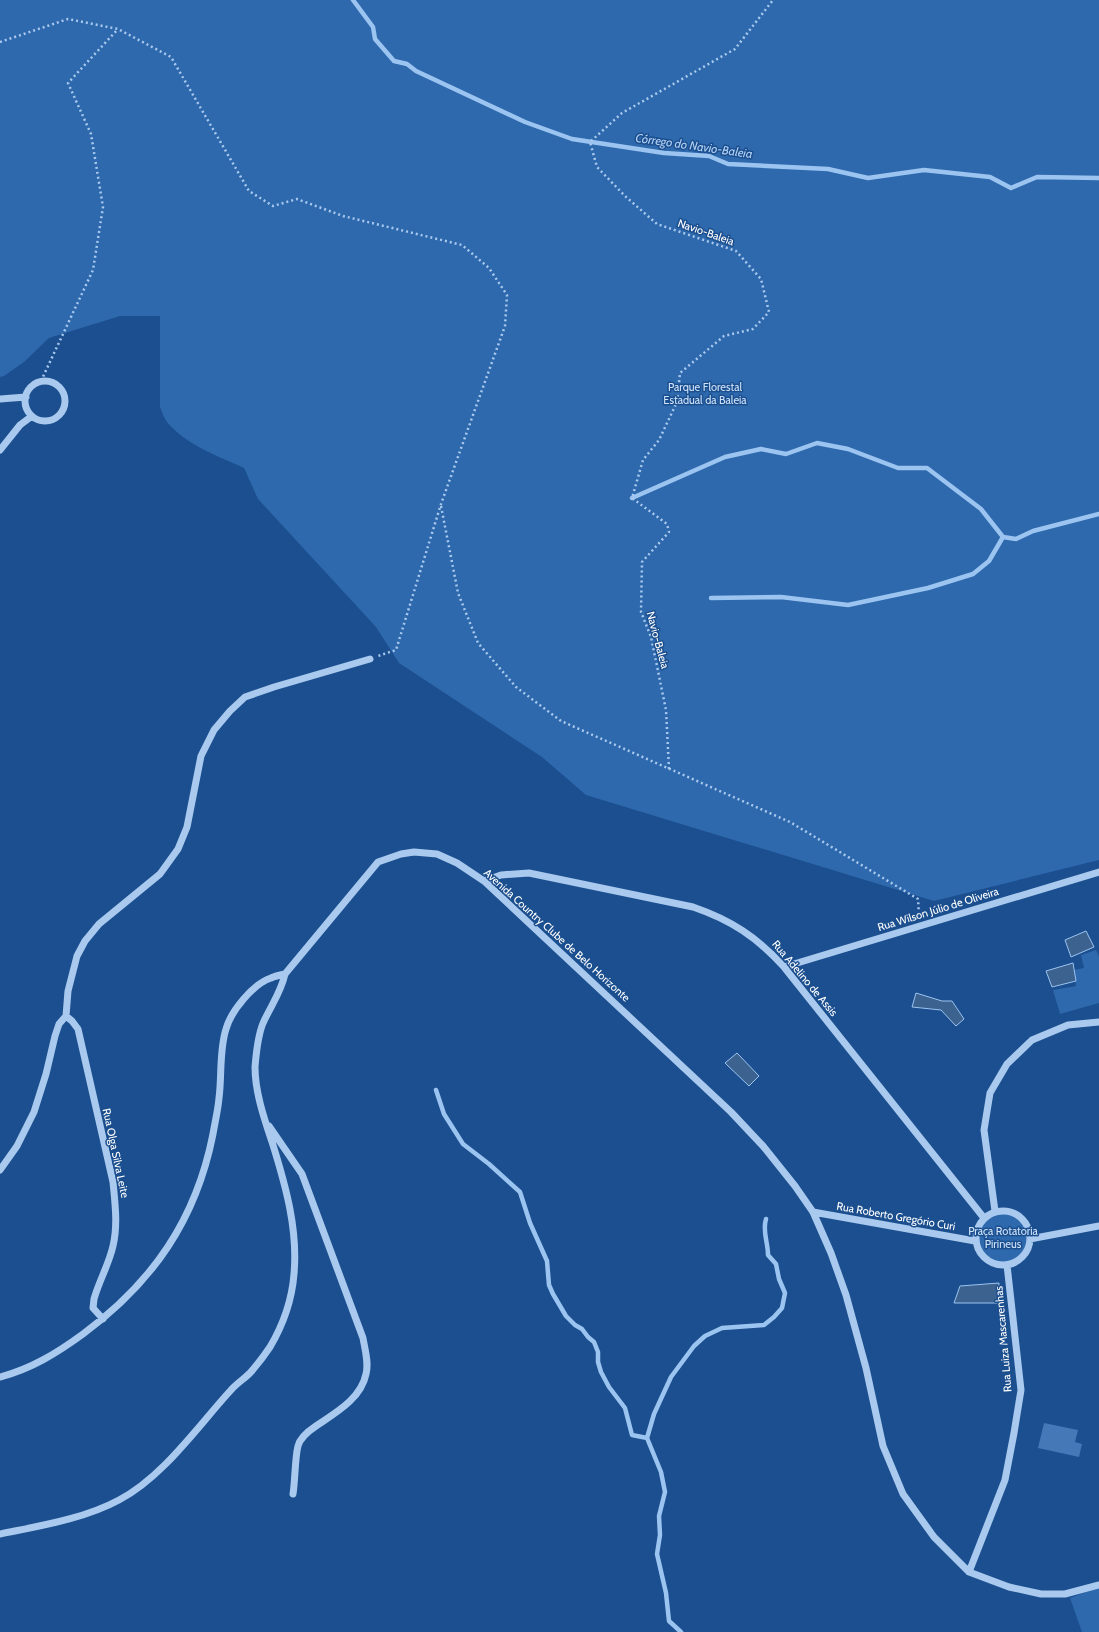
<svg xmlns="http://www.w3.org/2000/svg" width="1099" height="1632" viewBox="0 0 1099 1632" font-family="Cabin,sans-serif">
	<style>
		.green { fill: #2e69ad }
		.water { fill: #3c6290; stroke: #9cc4f0 }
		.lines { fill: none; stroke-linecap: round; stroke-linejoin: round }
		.stream { stroke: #9cc4f0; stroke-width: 4.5 }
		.building { fill: #4478b7 }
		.path { stroke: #a9c9ee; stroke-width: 2.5; stroke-dasharray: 2 3; stroke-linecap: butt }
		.minor { stroke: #a9c9ee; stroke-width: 7 }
		.labels { text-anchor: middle; stroke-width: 3; stroke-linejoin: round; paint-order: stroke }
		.street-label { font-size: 11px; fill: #fff; stroke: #1b4f8f }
		.park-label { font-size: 11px; fill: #cfe3fa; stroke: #1b4f8f }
		.water-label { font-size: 12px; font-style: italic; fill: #b5d3f5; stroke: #1b4f8f }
	</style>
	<rect width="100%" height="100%" fill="#1b4f8f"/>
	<path class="green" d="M0,0H1099V860L934,901L586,795L542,757L399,663L376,627L258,499L244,468C218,456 186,445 167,422C164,418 162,412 160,407V316H120L49,338L24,362L4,376L0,377Z
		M1096,950L1099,956V1003L1060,1014L1053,990L1076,986L1074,970L1084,968L1081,955Z
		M978 1238a25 25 0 1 1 50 0a25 25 0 1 1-50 0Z
		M1099,1587V1632H1082L1070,1598Z"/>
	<path class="water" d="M1086,931L1094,947L1071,957L1065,940Z
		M1073,963L1076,981L1052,987L1046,971Z
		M916,993L942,1001H952L964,1019L956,1026L941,1010L912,1007Z
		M737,1053L759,1076L749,1086L725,1063Z
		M999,1283L998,1303H954L960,1286Z"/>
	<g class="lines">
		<path class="stream" d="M353,0L373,27L375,39L394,61L407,64L416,71L525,122L572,139L664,153L709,156L728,164L828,169L868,178L924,170L990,177L1011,188L1037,177L1099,178
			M632,498L725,457L761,449L786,454L817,443L848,449L898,468H927L981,509L1003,537
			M711,598L781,597L848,605L928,588L973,574L989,561L1003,537L1016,539L1033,531L1099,514
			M436,1090L444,1114L463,1144L489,1164L520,1192L530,1223L547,1261L549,1285L553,1294L566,1316L575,1325L582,1329L588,1337L594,1342L598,1352V1362L601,1372L609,1387L625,1408L632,1435L647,1438
			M681,1632L669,1621L666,1593L657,1554L660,1535L659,1516L665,1492L661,1472L647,1438L654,1414L671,1377L694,1346L705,1336L722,1328L764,1325L774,1317L782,1308L785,1293L779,1279L776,1264L768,1255C768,1242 762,1231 766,1219"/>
	</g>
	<path class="building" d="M1044,1423L1078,1430L1075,1442L1082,1444L1079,1457L1038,1448Z"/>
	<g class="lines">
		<path class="path" d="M0,42L68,19L118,29L171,57L249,191L273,206L297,199L343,216L462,245L489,268L507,295L505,326L441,504L396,650L378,656
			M41,381L93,270L103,207L91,134L68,83L118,29
			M441,506L458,593L478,643L516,687L561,721L790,822L918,899L919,915
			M669,769L666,710L651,637L641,612L642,562L669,532L667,524L632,498L643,460L659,440L677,402L680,373L724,336L753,329L769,312L761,279L736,251L657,224L625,196L597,167L590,142L622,113L735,49L773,0"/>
		<path class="minor" d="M25 401a20 20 0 1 1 40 0a20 20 0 1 1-40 0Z
			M0,399L26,397
			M0,450L20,425L32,416
			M484,881L501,875L529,873L693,907C731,920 757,937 784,967L984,1218
			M784,967L1099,872
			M66,1016L72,1021L78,1029L113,1182C115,1203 118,1225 113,1246C109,1264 99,1281 94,1299L93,1308L103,1319
			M269,1126L302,1174L363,1338C365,1350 369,1363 366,1374C361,1399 335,1413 316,1426C310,1430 300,1438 298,1446C295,1457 295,1482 293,1494
			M0,1170L17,1146L34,1112L46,1074L55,1036L59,1024L66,1016L68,991L77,956L85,941L99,924L160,874L178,849L187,827L201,756L214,730L230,711L245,697L274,687L370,659
			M976 1238a27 27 0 1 1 54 0a27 27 0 1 1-54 0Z
			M995,1211L984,1130L990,1093L1007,1064L1032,1040L1068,1025L1099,1022
			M813,1212L975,1241
			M1030,1239L1099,1226
			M0,1377C31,1369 57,1353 83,1334C153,1282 196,1220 213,1134C215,1122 218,1110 219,1098C222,1076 219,1051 226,1029C231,1011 253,984 271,978C275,976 280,975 285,974
			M0,1534C39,1526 84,1519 119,1500C163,1477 198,1426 231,1390C236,1384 244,1379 250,1373C257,1365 264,1356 270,1347C283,1325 292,1299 294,1274C298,1230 286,1187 273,1145C265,1121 255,1093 255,1067C256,1055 259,1031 264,1021C272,1004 281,992 285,974L378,862L401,854L414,852L437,854L457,863L484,881L731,1112L763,1146L795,1186L813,1212L831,1253L846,1295L866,1368L883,1446L903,1494L934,1537L969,1572L1009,1587L1041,1594H1065L1099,1585
			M969,1572L1005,1480L1014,1433L1021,1390L1007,1265"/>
	</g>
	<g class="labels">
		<g class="street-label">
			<text transform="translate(706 232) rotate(19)" y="4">Navio-Baleia</text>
			<text transform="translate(658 640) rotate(75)" y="4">Navio-Baleia</text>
			<text transform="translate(938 909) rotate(-17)" y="4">Rua Wilson Júlio de Oliveira</text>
			<text transform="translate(557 935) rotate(42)" y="4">Avenida Country Clube de Belo Horizonte</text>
			<text transform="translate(805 978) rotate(50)" y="4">Rua Adelino de Assis</text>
			<text transform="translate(116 1153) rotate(78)" y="4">Rua Olga Silva Leite</text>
			<text transform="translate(896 1216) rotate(10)" y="4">Rua Roberto Gregório Curi</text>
			<text transform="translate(1003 1339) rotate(-95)" y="4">Rua Luiza Mascarenhas</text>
		</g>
		<g class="park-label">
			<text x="705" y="391">Parque Florestal<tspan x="705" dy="13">Estadual da Baleia</tspan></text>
			<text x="1003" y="1235">Praça Rotatoria<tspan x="1003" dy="13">Pirineus</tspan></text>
		</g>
		<g class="water-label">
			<text transform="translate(694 146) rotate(8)" y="4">Córrego do Navio-Baleia</text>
		</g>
	</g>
</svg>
